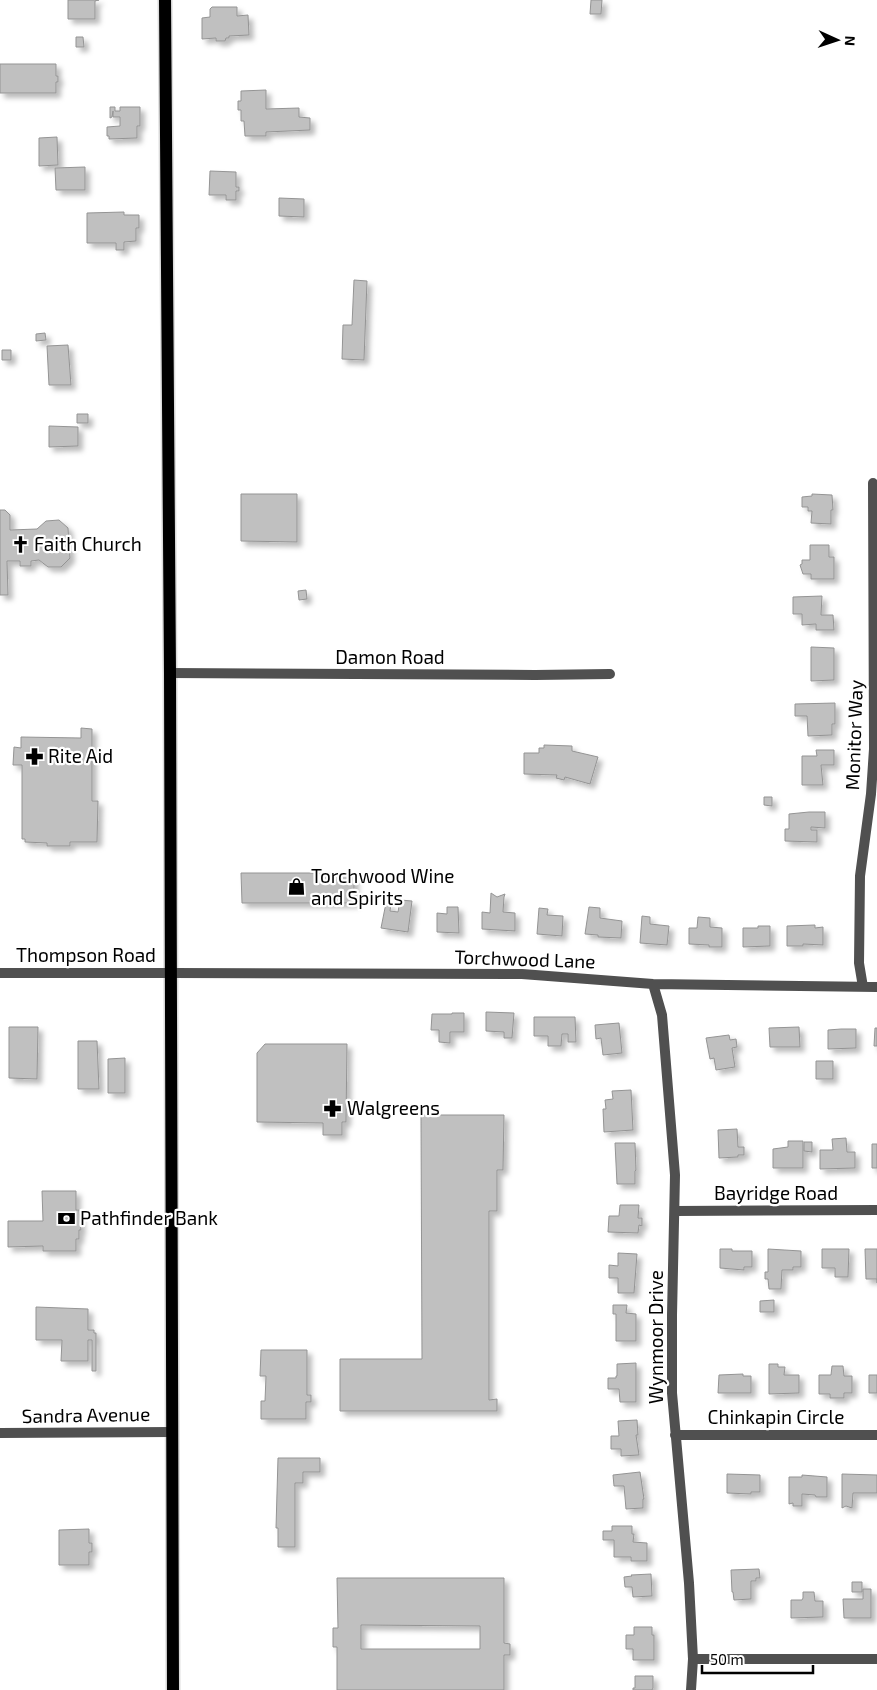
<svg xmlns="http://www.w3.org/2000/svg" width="877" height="1690" viewBox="0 0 877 1690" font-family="'Exo 2',sans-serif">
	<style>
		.building { fill: #c0c0c0; stroke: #949494; fill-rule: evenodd; filter: url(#shadow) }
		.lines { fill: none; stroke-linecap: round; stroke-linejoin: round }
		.primary-casing { stroke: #dbdbdb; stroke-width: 15 }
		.minor { stroke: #505050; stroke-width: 10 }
		.tertiary { stroke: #505050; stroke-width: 10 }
		.primary { stroke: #000; stroke-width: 12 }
		.labels { text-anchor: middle; stroke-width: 4.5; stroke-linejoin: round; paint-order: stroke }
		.poi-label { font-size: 19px; fill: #000; stroke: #fff; text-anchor: start }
		.street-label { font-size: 19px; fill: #000; stroke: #fff }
	</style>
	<defs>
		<filter id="shadow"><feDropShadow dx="4.5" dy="4.5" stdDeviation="2.5" flood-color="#0004"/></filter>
	</defs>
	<rect width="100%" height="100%" fill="#fff"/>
	<path class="building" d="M68,0H99L95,1V19H68Z
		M591,0H602L601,14H590Z
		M212,7H237V16L248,15L249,35L229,36V38H226L225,41H216V38L202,39V18L210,17V9Z
		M76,37H83L84,47H76Z
		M0,64H56V76H58V82H56V93H0Z
		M266,90V109L299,108V117L310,118V130L266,132V136H245L244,121H241V110H238V101H241V91Z
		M110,107H115V111H120V107H140V126H137V138L109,139V136H107V127L120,126V117H113V111L112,117L110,118Z
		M57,137L58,165L39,166V138Z
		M85,167V190H56L55,168Z
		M210,171L236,172V187H239V191H236V200H226V195H209Z
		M279,198L304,199V217L279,216Z
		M124,212V215H139V228H136V241L124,242V250H116V243H87V213Z
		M354,280L367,281L364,360L342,359L343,325H352Z
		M45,333L46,340L36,341V334Z
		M68,345L71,385H49L47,346Z
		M2,350H11V360H2Z
		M77,414H88V423H77Z
		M49,426L78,427V446L49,447Z
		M241,494H297V542L241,541Z
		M812,494L832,495L833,510H831V524L811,523L812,511H808V507H802V497L812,496Z
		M0,510H5L10,515V530L37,529L46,521L59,520L68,528L70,558L61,567H48L39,560L31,561V566H20V561H7L8,595H0Z
		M810,545H829V557H834V579H811V574H803L800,565L802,564V560H810Z
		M306,590L307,599L299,600L298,591Z
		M822,596L821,615H833L834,630H816V624L802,625V614H793V597Z
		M811,647L834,648V680L811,681Z
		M835,703V724H832V735L808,736L807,716H795V704Z
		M81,728L92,729V801H98L97,842H70V846H47V843L25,842V839H22V765H13L14,747L21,748V737L81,738Z
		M544,745L572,746V751L598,757L590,784L565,777L564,780L556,778L557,775L524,774V753H539V748H544Z
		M816,750H834V765H821L823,785H802V756H817Z
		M764,797H772V806L764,805Z
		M809,812H825V828L811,827V830H817V842L785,841V829H789V814Z
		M241,873H354V903H242Z
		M491,893L497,897L505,894L504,897L503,912L515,913V931L482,929V912L490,913Z
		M400,900L412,901L408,932L381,928L386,903L391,904L390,911L398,912Z
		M447,907H458L459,933L437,932V913L447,914Z
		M589,907L600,908V918L622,921L621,938L598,937V935L585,934Z
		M539,908L548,909L547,915L563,916L562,936L537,934Z
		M642,916L650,917V924L669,926L667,945L640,943Z
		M698,917L710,918V927L722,928V947H709V945L689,944V928H697Z
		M815,925V928L823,927V945L803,944V946H787V926Z
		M758,926H770V946L743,947V928H758Z
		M486,1012L514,1013L512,1038H504V1032L486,1031Z
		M452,1013H464V1032H450V1043L439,1042V1030H431L432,1014H452Z
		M534,1017H575L576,1042H568V1034H562L561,1046H548V1036H534Z
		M619,1023L622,1053L603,1055L601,1038L596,1039L595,1025Z
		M9,1027H38L37,1079L9,1078Z
		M799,1027L800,1047H770L769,1028Z
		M875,1028H877V1046H874Z
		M841,1029H856V1048L828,1049V1030Z
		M729,1035L730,1040L736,1039L737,1047L732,1048L735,1067L716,1070L714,1058L710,1059L706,1038Z
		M78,1041H97L99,1089H78Z
		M265,1044H347L346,1122H342V1135H323V1123L257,1122V1053Z
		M125,1058V1093H108V1059Z
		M816,1061H833V1079H816Z
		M631,1090L633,1130L604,1132L603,1109H606L605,1100L613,1099L612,1091Z
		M421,1115H504L503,1170H497V1211H489V1400L497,1399V1411H340V1359H422Z
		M737,1129L738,1147H744V1155H738V1157L719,1158L718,1130Z
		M846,1138L847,1152H855V1168L820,1169V1150H833L832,1139Z
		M788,1141H803V1168H773V1149L788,1147Z
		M804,1142H812V1152L804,1151Z
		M615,1143H635L636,1170L635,1171V1184H617Z
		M872,1144H877V1168H872Z
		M42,1191H76V1210H79L81,1230H79V1239H76V1251H43V1246L8,1247V1221H43Z
		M620,1205H639L638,1218H642V1226L639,1225L638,1233L608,1232L609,1216H619Z
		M720,1249H732V1251H752V1267H744V1270L720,1268Z
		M768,1249L801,1251V1267H793V1270H782L781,1289H769L768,1279H765V1272H768Z
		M822,1249H849L848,1277H835V1268H822Z
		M865,1249H877V1283V1279H866Z
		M618,1253L637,1254L634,1293H618V1278H609V1265L618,1266Z
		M774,1300V1312H760V1301Z
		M613,1305H627L626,1313L636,1314V1341H616V1314H613Z
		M36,1307L88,1309V1330H94V1333H96V1371H92V1340H88V1361H61L62,1340H36Z
		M261,1350H307V1395H311V1402H306V1419H261V1401H265L266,1376H260Z
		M636,1363V1402H620L619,1389H608V1378H616V1376H617V1364Z
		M769,1364H778V1367H785L784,1375H799V1393L769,1394Z
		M832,1366H843L844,1376H852V1393H844V1398H830V1394H819V1375H831Z
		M743,1374V1376H751V1393H718L719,1375Z
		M869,1375H877V1393H869Z
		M637,1420L638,1435H636L639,1455L621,1456V1449H611V1436H619L618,1421Z
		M278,1458H320V1472H303V1483H295V1547H278V1528H276Z
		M640,1472L644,1499H643V1508L626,1509L624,1486H614L613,1475Z
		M727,1474L760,1475V1492H751V1494L727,1493Z
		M842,1474L877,1475V1493H853L852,1508L846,1506L842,1508Z
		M802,1475L827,1477V1497H816L815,1495L802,1494V1506H793V1503L789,1504V1477H802Z
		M612,1526H632V1534H634L633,1542L647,1543V1561H631V1557H614V1540H603V1531H612Z
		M89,1529V1543H92V1552H89V1565H59V1530Z
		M759,1569L760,1578H756V1581H751V1599L734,1600L733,1592H732L731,1570Z
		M651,1574L652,1596L633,1597L632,1587H625L624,1577L632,1576L631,1575Z
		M337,1578H504V1643L510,1644V1655H504V1690H337V1647H333V1628H338ZM361,1625L480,1626V1649H361Z
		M852,1582H862V1592H852Z
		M863,1589H871V1618H844L843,1599H863Z
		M803,1592H814L815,1601H823V1617L791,1618V1600H802L803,1598Z
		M634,1627H652V1635H654V1660H633V1649H626V1635H634Z
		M635,1676H653V1688L652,1690H633V1688H635Z"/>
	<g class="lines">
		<defs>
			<path id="primary" d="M165,0L170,673L173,1690"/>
		</defs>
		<use href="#primary" class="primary-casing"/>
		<path class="minor" d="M170,673L535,675L610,674
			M172,973L522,974L653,984L877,987
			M653,984L662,1015L675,1175L672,1315V1393L689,1583L693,1659L691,1690
			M863,987L859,963L860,876L871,794L874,749L873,483
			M675,1211L877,1210
			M0,1433L172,1432
			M675,1435H877
			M693,1659H877"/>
		<path class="tertiary" d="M0,973H172"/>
		<use href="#primary" class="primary"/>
	</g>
	<defs>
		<symbol id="church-bare" viewBox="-9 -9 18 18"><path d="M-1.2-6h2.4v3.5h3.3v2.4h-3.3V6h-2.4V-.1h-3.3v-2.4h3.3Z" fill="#000" stroke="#fff" stroke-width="2.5" paint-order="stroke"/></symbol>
		<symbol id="pharmacy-bare" viewBox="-9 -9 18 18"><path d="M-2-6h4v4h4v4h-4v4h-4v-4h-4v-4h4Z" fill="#000" stroke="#fff" stroke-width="2.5" paint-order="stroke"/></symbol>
		<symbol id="shop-bare" viewBox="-9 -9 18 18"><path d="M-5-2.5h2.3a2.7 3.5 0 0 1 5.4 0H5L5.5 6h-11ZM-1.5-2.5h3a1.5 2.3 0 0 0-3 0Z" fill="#000" stroke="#fff" stroke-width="2.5" paint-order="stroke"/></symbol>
		<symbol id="bank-bare" viewBox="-9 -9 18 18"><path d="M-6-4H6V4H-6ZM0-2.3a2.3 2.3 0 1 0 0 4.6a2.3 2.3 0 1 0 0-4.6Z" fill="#000" stroke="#fff" stroke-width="2.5" paint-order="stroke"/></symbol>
	</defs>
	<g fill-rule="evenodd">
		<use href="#church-bare" x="8" y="532" width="25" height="25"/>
		<use href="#pharmacy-bare" x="22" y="744" width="25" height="25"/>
		<use href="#shop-bare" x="284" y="874" width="25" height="25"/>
		<use href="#pharmacy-bare" x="320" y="1096" width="25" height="25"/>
		<use href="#bank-bare" x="54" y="1206" width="25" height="25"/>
	</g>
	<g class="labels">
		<g class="poi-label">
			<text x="34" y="551">Faith Church</text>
			<text x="48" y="763">Rite Aid</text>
			<text x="311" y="883">Torchwood Wine<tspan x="311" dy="22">and Spirits</tspan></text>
			<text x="347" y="1115">Walgreens</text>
			<text x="80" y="1225">Pathfinder Bank</text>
		</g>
		<g class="street-label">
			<text x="390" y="664">Damon Road</text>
			<text transform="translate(854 735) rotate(-88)" y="7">Monitor Way</text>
			<text x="86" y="962">Thompson Road</text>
			<text transform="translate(525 959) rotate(2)" y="7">Torchwood Lane</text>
			<text x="776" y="1200">Bayridge Road</text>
			<text transform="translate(656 1337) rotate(-90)" y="7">Wynmoor Drive</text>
			<text transform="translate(86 1415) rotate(-1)" y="7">Sandra Avenue</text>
			<text x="776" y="1424">Chinkapin Circle</text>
		</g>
	</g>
	<g transform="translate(837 40) rotate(93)" stroke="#ffffff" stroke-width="4" paint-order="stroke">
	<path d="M0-4L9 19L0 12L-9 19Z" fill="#000000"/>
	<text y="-8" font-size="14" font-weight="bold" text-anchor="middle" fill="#000000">N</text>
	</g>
	<path d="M702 1665v8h111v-8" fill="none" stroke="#000000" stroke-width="2.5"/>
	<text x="710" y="1665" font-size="15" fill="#000000" stroke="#ffffff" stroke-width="4" paint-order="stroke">50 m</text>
</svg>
